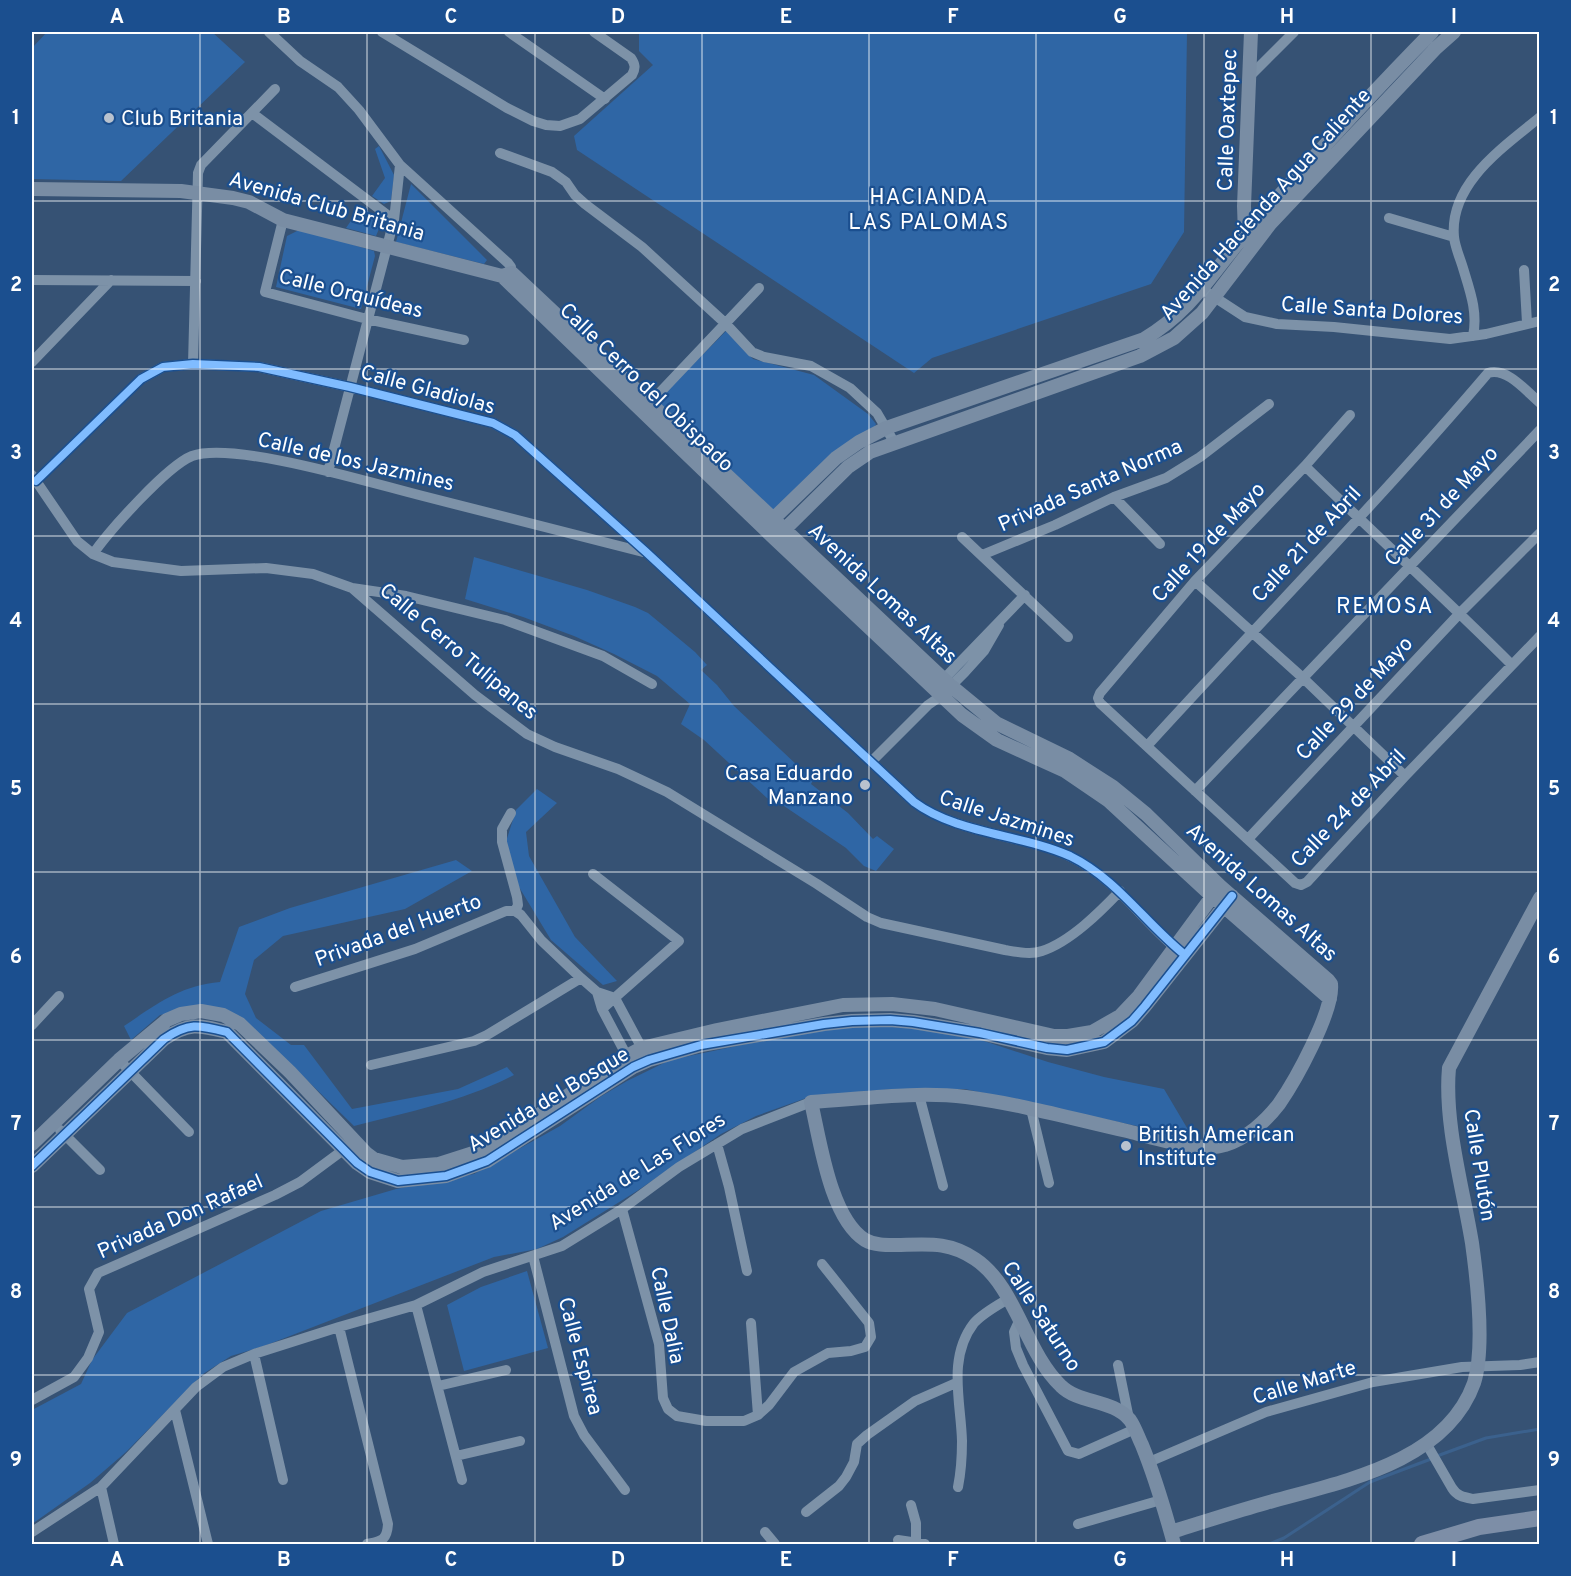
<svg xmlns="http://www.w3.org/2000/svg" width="1571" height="1576" viewBox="0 0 1571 1576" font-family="Overpass,sans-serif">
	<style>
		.green { fill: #2f66a5 }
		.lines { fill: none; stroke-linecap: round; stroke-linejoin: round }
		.stream { stroke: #3b618d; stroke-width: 3 }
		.street { stroke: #7d92a8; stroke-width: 10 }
		.secondary { stroke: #798da4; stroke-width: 14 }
		.primary { stroke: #7d8ea7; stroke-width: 16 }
		.cycleway-casing { stroke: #1b4f8f; stroke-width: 11 }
		.cycleway { stroke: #80bcff; stroke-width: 8 }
		.grid { fill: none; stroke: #fff; stroke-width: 1.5; stroke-opacity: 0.55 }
		.poi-dot { fill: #b9c2ce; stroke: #1b4f8f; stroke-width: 2 }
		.labels { text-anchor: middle; stroke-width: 4.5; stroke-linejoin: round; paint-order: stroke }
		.poi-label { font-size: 21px; fill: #fff; stroke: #1b4f8f; text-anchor: start }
		.street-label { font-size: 21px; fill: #fff; stroke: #1b4f8f }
		.neighbourhood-label { font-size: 22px; letter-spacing: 1.5px; fill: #fff; stroke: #1b4f8f }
		.neatline { fill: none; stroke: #fff; stroke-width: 2 }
		.grid-label { font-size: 20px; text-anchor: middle; font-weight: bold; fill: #fff }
	</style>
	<rect width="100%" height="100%" fill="#365274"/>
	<path class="green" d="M47,32H212L245,62L121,181L32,179V48Z
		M639,32H1187L1184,232L1151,284L932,358L914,373L577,150L574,136L653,65L639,51Z
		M379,146L394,175L391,201L384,204L372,196L385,178L375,149Z
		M411,184L487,260L484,264L396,242Z
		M361,206L377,218L381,224L376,236L346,228Z
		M301,229L374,251L375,256L361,309L276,287L287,236Z
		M726,331L753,359L814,375L868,414L876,424L872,432L771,515L653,405Z
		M474,557L587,590L635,607L648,613L665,627L695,652L707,665L701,670L717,685L734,706L813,780L811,784L848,813L873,839L877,836L894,849L876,871L864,866L846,848L784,806L767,798L704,740L681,724L690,704L657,676L614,654L574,636L523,617L465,599Z
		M537,789L557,803L526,832L529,856L575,937L617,981L603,985L551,940L519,887L504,848L516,810Z
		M456,860L472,871L405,909L283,936L254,960L245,994L256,1018L291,1045H304L352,1109L458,1089L507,1067L514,1075C465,1101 408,1112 354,1126L245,1020L188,1009L160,1015L131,1040L124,1026C157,1004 179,986 220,982L239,927L290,908Z
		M876,1026L937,1030L981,1040L1048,1062L1104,1077L1164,1089L1193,1138L965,1089H894L812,1096L756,1116L721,1134L637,1191L563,1237L537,1249L494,1257L264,1346L231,1356L203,1374L126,1452L90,1483L32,1524V1410L81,1384L92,1360L127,1313L321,1211L396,1189L474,1174L560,1126L600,1097L627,1081L670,1060L780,1037L837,1028Z
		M527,1271L548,1348L464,1371L447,1305L481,1287Z"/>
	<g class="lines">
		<path class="stream" d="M1437,1456L1486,1438L1540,1429
			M1269,1544L1284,1538L1370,1482L1431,1459"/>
		<path class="street" d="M269,32L300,61L338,87L359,110L400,165L508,263L511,267L510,278
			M382,32L507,108L533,121L546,125L560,126L580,119L632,75C636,68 635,64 631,58L594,32
			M509,32L605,99
			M1249,77L1294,32
			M252,113L394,220
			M500,153L552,172L566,182L575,195L585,204L642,247L725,323L752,352L764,357L811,366L850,388L877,413L894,442
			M1389,218L1454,237
			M283,220L265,292L367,319L464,340
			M1524,270L1527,323
			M32,280L196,281
			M1202,289L1245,317L1277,324L1334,327L1450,339L1486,334L1540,321
			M1473,336C1478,312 1470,291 1463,268C1460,258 1455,247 1454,237C1449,183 1504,147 1540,117
			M32,362L111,280
			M193,364L198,173L201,165L275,89
			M649,404L759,288
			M1350,415L1305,466L1195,581L1100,693L1098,698L1100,703L1295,883L1301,885L1307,882L1405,776L1540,636
			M1305,466C1373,533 1444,597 1511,664
			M328,472L394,220L400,165
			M32,475L77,541L93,554L113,562L181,571L266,568L313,574L352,588L406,596L505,620L603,656L652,684
			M36,481L141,379L163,367L193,364L259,367L350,387L493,423L515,435L646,552L914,802C957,834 1021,834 1069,856C1116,878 1142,921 1180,952
			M1114,497L1160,544
			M962,537L1068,637
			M93,554C109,531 167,466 192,456C234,441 371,483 419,495C493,514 568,533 643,552
			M982,555L1055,525L1114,497L1166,478L1200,457L1269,404
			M1195,581L1303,678L1405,776
			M352,588L475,695L527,734L555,747L618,769L667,792L817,884L867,917L881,923L1005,950C1017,952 1031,955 1042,951C1070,942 1100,912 1120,891
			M939,684L1025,595
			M1147,746C1261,621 1379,501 1488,373C1507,367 1526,391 1540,403
			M871,762L928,705L941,696L965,672L984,651L999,625
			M1195,791L1540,430
			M511,813L502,829V842L517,897L518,905L515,911
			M1248,839L1460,613L1540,533
			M593,874L679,941L602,1009
			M295,987L415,949L506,911H515L521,915L541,940L581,978L597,992L615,998L645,1054
			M597,992L602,1009L630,1062
			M32,1025L59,996
			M119,1060L189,1132
			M371,1065L474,1041L487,1035L581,978
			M919,1095L943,1186
			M1031,1109L1049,1183
			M60,1130L100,1170
			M717,1144L729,1187L747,1271
			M622,1209L659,1344L663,1398L668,1409L677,1416L706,1421H744L758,1415L769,1405L794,1372L828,1353L851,1351L865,1347L871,1337L869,1323L822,1264
			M533,1256L574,1416L584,1435L625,1490
			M416,1305L462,1480
			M1019,1321L1014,1332L1016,1348L1023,1365L1068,1451L1079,1454L1135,1429
			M751,1323L758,1415
			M339,1327L388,1524C387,1541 381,1541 367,1544
			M254,1354L283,1480
			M1118,1365L1129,1419
			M438,1386L506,1370
			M32,1400L74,1377L88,1358L99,1332L89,1289L98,1273L275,1195L300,1182L354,1142
			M175,1410L208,1544
			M1426,1443L1452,1488C1457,1496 1463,1497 1473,1499L1540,1490
			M456,1456L520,1441
			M1149,1462L1266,1412L1373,1382L1462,1367L1520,1365L1540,1362
			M101,1487L114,1544
			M958,1487C961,1472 962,1457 962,1441C961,1402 947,1358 974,1323C983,1313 996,1306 1008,1299
			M911,1505L916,1523V1544
			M806,1512L839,1486L846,1477L854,1462L857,1444L867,1435L915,1401L956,1383
			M1078,1524L1161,1500
			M32,1532L101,1487L196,1387L223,1367L254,1354L339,1327L416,1305L483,1272L562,1246L622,1209L679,1167L742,1129L811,1102
			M765,1532L775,1544
			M898,1540L925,1544"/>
		<path class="secondary" d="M32,189L181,191L233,198L249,202L283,220L502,276L512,273L951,686L996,723L1068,758L1113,787L1146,814L1220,886L1328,980L1331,984C1334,1011 1295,1081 1279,1104C1266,1121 1246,1139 1225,1145C1202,1153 1151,1137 1127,1131C1074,1119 1020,1104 966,1097C915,1091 862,1099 811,1102C820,1140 830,1218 865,1240C876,1246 889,1245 901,1245C930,1244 950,1242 975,1259C1016,1286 1025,1352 1061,1386C1079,1404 1113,1399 1130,1420C1135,1427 1138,1437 1142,1445C1155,1477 1165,1511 1174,1544
			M1248,238L1245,234L1244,206L1251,32
			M502,276L775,539L962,715L997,740L1065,771L1109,801L1212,896L1330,999
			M768,524L836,458L859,442L886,428L1144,339C1193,310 1212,272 1248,231C1308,163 1369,96 1432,32
			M779,535L848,467L870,452L1140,356L1174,338L1202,313L1270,224L1436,48L1454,32
			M32,1144L119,1060L167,1020L181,1014L201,1011L223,1015L240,1024L290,1072L366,1153L374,1159L402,1167L439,1164L489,1148L627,1056L642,1048L717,1030L843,1005L892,1004L935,1009L1054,1036H1068L1092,1032L1120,1016L1139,996L1220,886
			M32,1166L164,1039C189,1022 199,1025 227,1032L357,1163L370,1172L398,1181L446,1176L487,1161L633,1067L649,1060L701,1045L824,1024L852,1021L890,1020L913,1022L980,1033L1047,1048L1067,1050L1104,1042L1132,1021L1145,1006L1232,896
			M1171,1532C1203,1522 1234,1512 1266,1503C1339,1482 1445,1464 1474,1383C1485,1348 1477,1279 1472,1243C1463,1188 1444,1123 1449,1068L1540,898"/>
		<path class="primary" d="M1422,1544L1479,1527L1540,1518"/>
		<defs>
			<path id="cycleway" d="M36,481L141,379L163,367L193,364L259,367L350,387L493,423L515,435L646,552L914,802C957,834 1021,834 1070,856C1117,879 1145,923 1185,955
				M32,1166L164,1039C189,1022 199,1025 227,1032L357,1163L370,1172L398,1181L446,1176L487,1161L633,1067L649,1060L701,1045L824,1024L852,1021L890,1020L913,1022L980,1033L1047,1048L1067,1050L1104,1042L1132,1021L1145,1006L1232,896"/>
		</defs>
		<use href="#cycleway" class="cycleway-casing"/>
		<use href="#cycleway" class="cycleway"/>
	</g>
	<path class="grid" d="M200,32V1544M367,32V1544M535,32V1544M702,32V1544M869,32V1544M1036,32V1544M1204,32V1544M1371,32V1544M32,201H1540M32,369H1540M32,536H1540M32,704H1540M32,872H1540M32,1040H1540M32,1207H1540M32,1375H1540"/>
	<g class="poi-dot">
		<circle cx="109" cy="118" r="6"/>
		<circle cx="865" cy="785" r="6"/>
		<circle cx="1126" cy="1146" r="6"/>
	</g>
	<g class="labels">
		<g class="poi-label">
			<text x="121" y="125">Club Britania</text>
			<text x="853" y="780" text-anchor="end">Casa Eduardo<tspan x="853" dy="24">Manzano</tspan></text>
			<text x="1138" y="1141">British American<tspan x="1138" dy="24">Institute</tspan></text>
		</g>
		<g class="street-label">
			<text transform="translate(1227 120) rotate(-88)" y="7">Calle Oaxtepec</text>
			<text transform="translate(1265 204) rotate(-48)" y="7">Avenida Hacienda Agua Caliente</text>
			<text transform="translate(327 206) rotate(16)" y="7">Avenida Club Britania</text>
			<text transform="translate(351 293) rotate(14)" y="7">Calle Orquídeas</text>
			<text transform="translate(1372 310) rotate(4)" y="7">Calle Santa Dolores</text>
			<text transform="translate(647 387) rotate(44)" y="7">Calle Cerro del Obispado</text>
			<text transform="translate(428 389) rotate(15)" y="7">Calle Gladiolas</text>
			<text transform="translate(356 461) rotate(13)" y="7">Calle de los Jazmines</text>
			<text transform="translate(1090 485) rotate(-24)" y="7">Privada Santa Norma</text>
			<text transform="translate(1441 506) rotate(-47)" y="7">Calle 31 de Mayo</text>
			<text transform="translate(1208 542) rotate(-47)" y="7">Calle 19 de Mayo</text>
			<text transform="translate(1306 544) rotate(-47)" y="7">Calle 21 de Abril</text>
			<text transform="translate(883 593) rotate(43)" y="7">Avenida Lomas Altas</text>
			<text transform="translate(459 651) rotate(40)" y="7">Calle Cerro Tulipanes</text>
			<text transform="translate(1354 698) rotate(-47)" y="7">Calle 29 de Mayo</text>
			<text transform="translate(1348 808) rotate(-46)" y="7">Calle 24 de Abril</text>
			<text transform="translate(1007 818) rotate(18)" y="7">Calle Jazmines</text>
			<text transform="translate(1262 892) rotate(42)" y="7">Avenida Lomas Altas</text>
			<text transform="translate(398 930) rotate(-20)" y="7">Privada del Huerto</text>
			<text transform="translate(548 1099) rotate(-31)" y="7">Avenida del Bosque</text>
			<text transform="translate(1480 1165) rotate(81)" y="7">Calle Plutón</text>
			<text transform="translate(637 1171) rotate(-32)" y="7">Avenida de Las Flores</text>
			<text transform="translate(180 1216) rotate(-24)" y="7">Privada Don Rafael</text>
			<text transform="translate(668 1315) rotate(78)" y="7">Calle Dalia</text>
			<text transform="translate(1042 1316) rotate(57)" y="7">Calle Saturno</text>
			<text transform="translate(581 1356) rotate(75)" y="7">Calle Espirea</text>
			<text transform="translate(1304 1382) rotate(-17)" y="7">Calle Marte</text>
		</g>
		<g class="neighbourhood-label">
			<text x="929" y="204">HACIANDA<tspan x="929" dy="25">LAS PALOMAS</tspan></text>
			<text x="1385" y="613">REMOSA</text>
		</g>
	</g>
	<rect width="1571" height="1576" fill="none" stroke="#1b4f8f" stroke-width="66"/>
	<rect x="33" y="33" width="1505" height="1510" class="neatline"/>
	<g class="grid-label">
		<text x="117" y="23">A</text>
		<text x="284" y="23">B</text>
		<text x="451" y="23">C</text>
		<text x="618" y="23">D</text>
		<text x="786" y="23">E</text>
		<text x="953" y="23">F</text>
		<text x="1120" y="23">G</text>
		<text x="1287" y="23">H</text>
		<text x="1454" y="23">I</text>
		<text x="16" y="124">1</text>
		<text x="1554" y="124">1</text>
		<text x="16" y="291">2</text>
		<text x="1554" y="291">2</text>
		<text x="16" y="459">3</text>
		<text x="1554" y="459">3</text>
		<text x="16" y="627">4</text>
		<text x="1554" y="627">4</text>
		<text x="16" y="795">5</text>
		<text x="1554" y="795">5</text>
		<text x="16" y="963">6</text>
		<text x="1554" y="963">6</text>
		<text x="16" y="1130">7</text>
		<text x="1554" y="1130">7</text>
		<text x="16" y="1298">8</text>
		<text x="1554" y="1298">8</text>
		<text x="16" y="1466">9</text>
		<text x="1554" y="1466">9</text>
		<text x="117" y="1566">A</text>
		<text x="284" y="1566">B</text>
		<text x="451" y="1566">C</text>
		<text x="618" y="1566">D</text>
		<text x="786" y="1566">E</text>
		<text x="953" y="1566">F</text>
		<text x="1120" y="1566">G</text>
		<text x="1287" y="1566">H</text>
		<text x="1454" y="1566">I</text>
	</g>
</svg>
